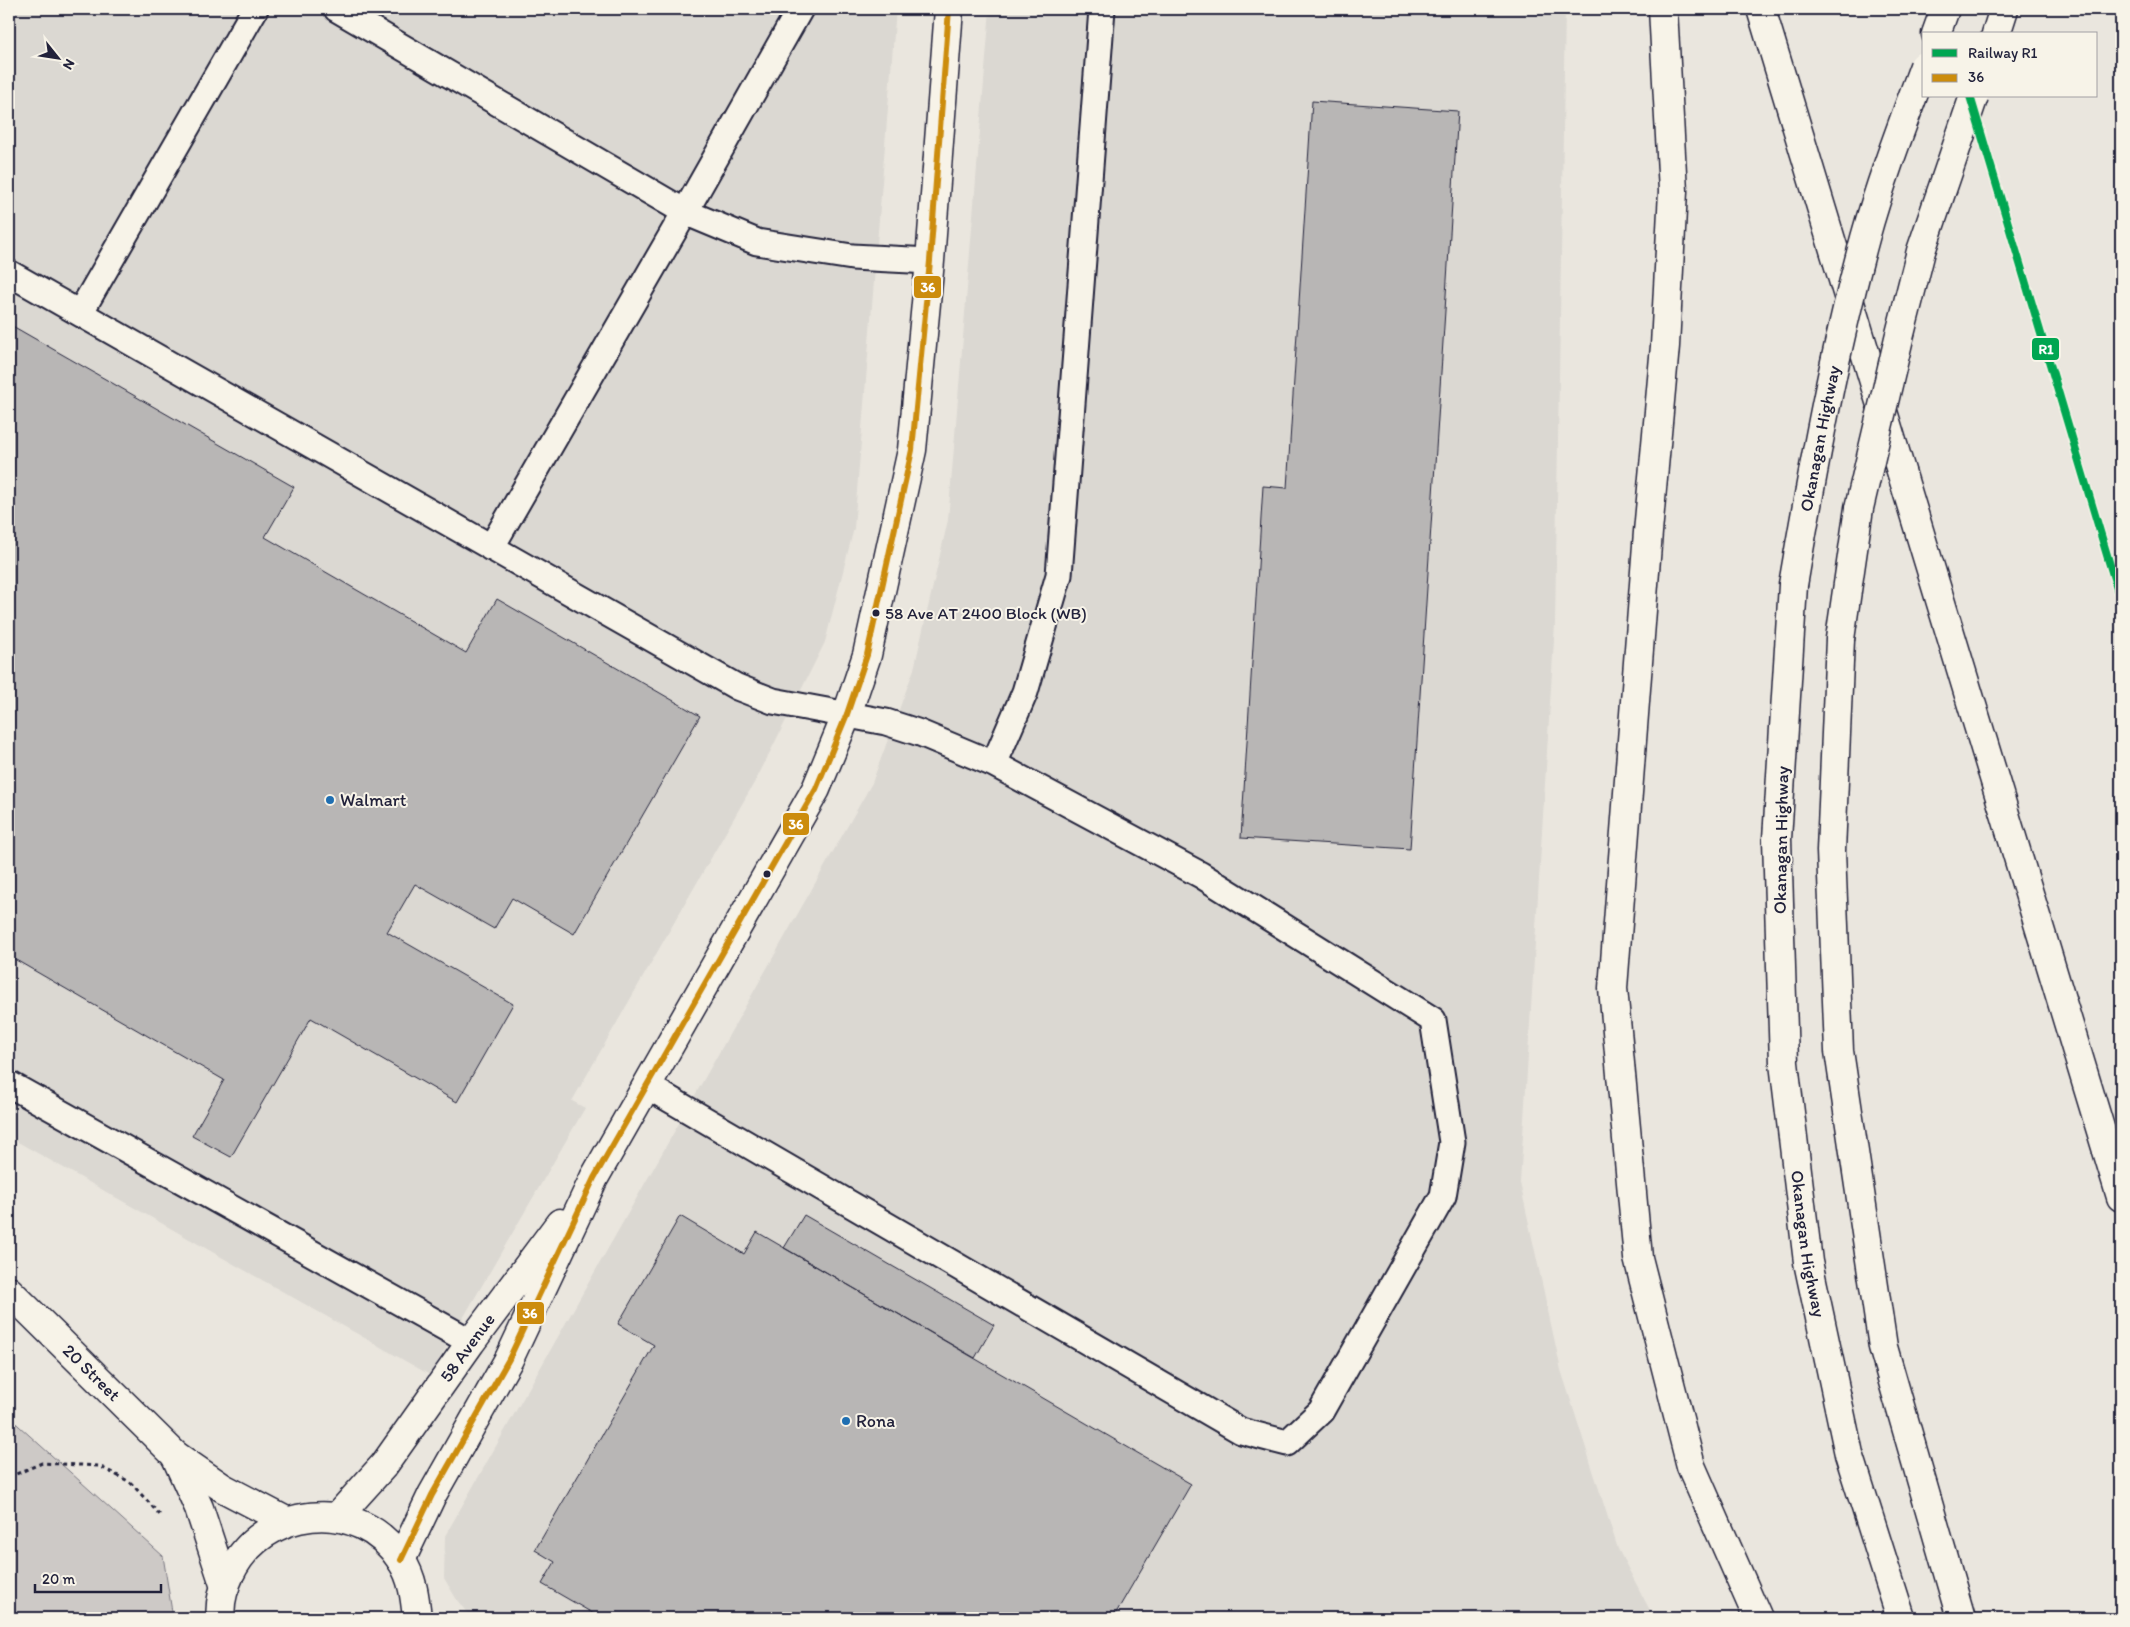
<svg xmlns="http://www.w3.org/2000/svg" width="2130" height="1627" viewBox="0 0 2130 1627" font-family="Itim,sans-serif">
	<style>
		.built { fill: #dbd8d2 }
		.green { fill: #cdc9c6; stroke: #787680 }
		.building { fill: #b8b6b5; stroke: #22223b }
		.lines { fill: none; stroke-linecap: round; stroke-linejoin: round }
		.service-casing { stroke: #22223b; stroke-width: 29 }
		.tertiary-casing { stroke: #22223b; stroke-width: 31 }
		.trunk-casing { stroke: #22223b; stroke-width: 31 }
		.path { stroke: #22223b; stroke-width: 3; stroke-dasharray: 4 4; stroke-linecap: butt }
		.service { stroke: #f7f3e8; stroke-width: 25 }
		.tertiary { stroke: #f7f3e8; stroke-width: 28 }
		.trunk { stroke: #f7f3e8; stroke-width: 28 }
		.trunk-bridge-casing { stroke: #22223b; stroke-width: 31; stroke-linecap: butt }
		.trunk-bridge { stroke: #f7f3e8; stroke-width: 28 }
		.bus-1-casing { stroke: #f7f3e8; stroke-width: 10 }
		.bus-1 { stroke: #cc8c0c; stroke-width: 6 }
		.rail-1-casing { stroke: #f7f3e8; stroke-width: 11 }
		.rail-1 { stroke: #00a651; stroke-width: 8 }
		.bus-dot { fill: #22223b; stroke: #f7f3e8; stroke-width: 2 }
		.poi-dot { fill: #1f6fb2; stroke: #f7f3e8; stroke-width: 2 }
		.labels { text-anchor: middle; stroke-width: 4; stroke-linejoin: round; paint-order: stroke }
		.bus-label { font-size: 17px; fill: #22223b; stroke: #f7f3e8; text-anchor: start }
		.street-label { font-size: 18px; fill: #22223b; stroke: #f7f3e8 }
		.poi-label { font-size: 18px; fill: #22223b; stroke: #f7f3e8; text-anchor: start }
		.line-badge { stroke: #f7f3e8; stroke-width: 2 }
		.badge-label { font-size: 14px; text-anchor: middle; font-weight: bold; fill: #fff }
	</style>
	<rect width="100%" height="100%" fill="#eae6de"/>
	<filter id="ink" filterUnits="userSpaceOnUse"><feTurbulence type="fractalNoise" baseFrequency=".02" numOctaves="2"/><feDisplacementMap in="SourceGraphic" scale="10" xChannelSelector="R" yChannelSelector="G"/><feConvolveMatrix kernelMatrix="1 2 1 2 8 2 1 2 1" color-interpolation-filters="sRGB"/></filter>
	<g filter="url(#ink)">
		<path class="built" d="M9,9H896L854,528L825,642L758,776L572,1101L585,1108L430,1375L9,1137Z
			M990,9H1565L1555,624L1520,1183L1561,1370L1618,1549L1654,1618H471L457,1600L444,1578L445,1536L872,783L914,669L948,520Z"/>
		<path class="green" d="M9,1417L163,1556L173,1618H9Z"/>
		<path class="building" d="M1312,101L1458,111L1410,849L1241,838L1263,486L1287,488Z
			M9,324L294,487L265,537L466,653L497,599L700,716L574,934L512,898L494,929L415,884L387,932L513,1004L457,1102L311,1018L231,1157L192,1136L224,1080L9,956Z
			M804,1215L994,1325L975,1358L784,1248Z
			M680,1216L744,1254L757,1232L1191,1484L1113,1618H601L542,1584L555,1562L535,1550L654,1345L618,1324Z"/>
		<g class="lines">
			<defs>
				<path id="service" d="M337,9L685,212L757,242L852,257L930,261
					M9,273L737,687L773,701L886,722L920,733L994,764L1201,875L1433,1020L1452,1142L1443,1196L1321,1411L1287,1443L1241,1431L647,1086
					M80,313L255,9
					M491,548L685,212L800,9
					M994,764L1025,692L1059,575L1102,9
					M9,1084L471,1342"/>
				<g id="tertiary">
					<path id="s1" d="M9,1291L175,1455L223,1488L286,1521"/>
					<path d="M175,1455L199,1508L225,1587"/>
					<path id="s2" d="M337,1517L384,1465L471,1342L560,1223"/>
					<path d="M401,1560L432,1495L509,1359L594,1178L816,789L847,714L867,655L912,450L930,261L949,9"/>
					<path d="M221,1618C219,1604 224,1587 230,1574C262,1506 359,1494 401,1560C413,1578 415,1598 417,1618"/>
				</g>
				<g id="trunk">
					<path d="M1663,9L1673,191L1665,346L1648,532L1613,988L1638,1258L1691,1466L1758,1618"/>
					<path d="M1761,9L2121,1197"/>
					<path d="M1936,34L1945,9"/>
					<path d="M1996,34L2004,9"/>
					<path id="s3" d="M1793,585L1777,839L1784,1063L1808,1262L1849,1454L1901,1618"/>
					<path d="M1840,639L1831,851L1839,1051L1883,1347L1961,1618"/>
				</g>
			</defs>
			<use href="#service" class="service-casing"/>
			<use href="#tertiary" class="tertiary-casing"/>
			<use href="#trunk" class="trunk-casing"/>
			<path class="path" d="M9,1477L42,1463L99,1466L130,1482L161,1516"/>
			<use href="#service" class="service"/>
			<use href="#tertiary" class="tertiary"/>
			<use href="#trunk" class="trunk"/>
			<defs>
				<g id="trunk-bridge">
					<path id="s4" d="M1793,585C1813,469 1834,352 1865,238C1881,180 1903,123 1924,66"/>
					<path d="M1840,639L1859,508L1899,338L1921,251L1974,96"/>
				</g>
			</defs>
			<use href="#trunk-bridge" class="trunk-bridge-casing"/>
			<use href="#trunk-bridge" class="trunk-bridge"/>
			<defs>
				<path id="bus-1" d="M401,1560L432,1495L509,1359L594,1178L816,789L847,714L867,655L912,450L930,261L949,9"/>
			</defs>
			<use href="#bus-1" class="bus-1-casing"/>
			<use href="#bus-1" class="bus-1"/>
			<defs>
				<path id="rail-1" d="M1970,96L2121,602"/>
			</defs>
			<use href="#rail-1" class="rail-1-casing"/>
			<use href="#rail-1" class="rail-1"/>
		</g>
	</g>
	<g class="bus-dot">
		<circle cx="876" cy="613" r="4.5"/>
		<circle cx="767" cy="874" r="4.5"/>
	</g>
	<g class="poi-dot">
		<circle cx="330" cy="800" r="5"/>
		<circle cx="846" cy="1421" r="5"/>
	</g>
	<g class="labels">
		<g class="bus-label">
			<text x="885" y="619">58 Ave AT 2400 Block (WB)</text>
		</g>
		<g class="street-label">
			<text dy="6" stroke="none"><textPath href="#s4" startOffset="149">Okanagan Highway</textPath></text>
			<text transform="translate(1781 840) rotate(-89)" y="6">Okanagan Highway</text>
			<text dy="6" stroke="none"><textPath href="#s3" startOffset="661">Okanagan Highway</textPath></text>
			<text dy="6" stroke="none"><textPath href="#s2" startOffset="214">58 Avenue</textPath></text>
			<text dy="6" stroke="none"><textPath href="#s1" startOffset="116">20 Street</textPath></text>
		</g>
		<g class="poi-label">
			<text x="340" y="806">Walmart</text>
			<text x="856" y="1427">Rona</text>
		</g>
	</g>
	<g class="line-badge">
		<rect x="913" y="275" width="29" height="24" rx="5" fill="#cc8c0c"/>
		<rect x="2031" y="337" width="29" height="24" rx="5" fill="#00a651"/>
		<rect x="782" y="812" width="28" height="24" rx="5" fill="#cc8c0c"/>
		<rect x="516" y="1301" width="29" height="24" rx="5" fill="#cc8c0c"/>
	</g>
	<g class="badge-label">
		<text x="928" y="292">36</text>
		<text x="2046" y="354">R1</text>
		<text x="796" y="829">36</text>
		<text x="530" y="1318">36</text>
	</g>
	<rect width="2130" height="1627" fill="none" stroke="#f7f3e8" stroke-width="30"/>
	<rect x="15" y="15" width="2100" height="1597" fill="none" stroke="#22223b" stroke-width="2" filter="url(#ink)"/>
	<rect x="1922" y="32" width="175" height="65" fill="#f7f3e8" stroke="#a29fa3"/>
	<rect x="1932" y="49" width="25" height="8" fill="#00a651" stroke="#a29fa3"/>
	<text x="1968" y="58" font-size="15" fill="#22223b">Railway R1</text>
	<rect x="1932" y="74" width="25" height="8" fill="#cc8c0c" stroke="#a29fa3"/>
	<text x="1968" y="82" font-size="15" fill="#22223b">36</text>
	<g transform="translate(58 58) rotate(120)" stroke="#f7f3e8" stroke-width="4" paint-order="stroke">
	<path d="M0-4L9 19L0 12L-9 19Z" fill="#22223b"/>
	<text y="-8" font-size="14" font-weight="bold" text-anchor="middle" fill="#22223b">N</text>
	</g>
	<path d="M35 1584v8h126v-8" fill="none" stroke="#22223b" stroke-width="2.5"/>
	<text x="42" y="1584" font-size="15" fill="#22223b" stroke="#f7f3e8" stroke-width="4" paint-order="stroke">20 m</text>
</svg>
